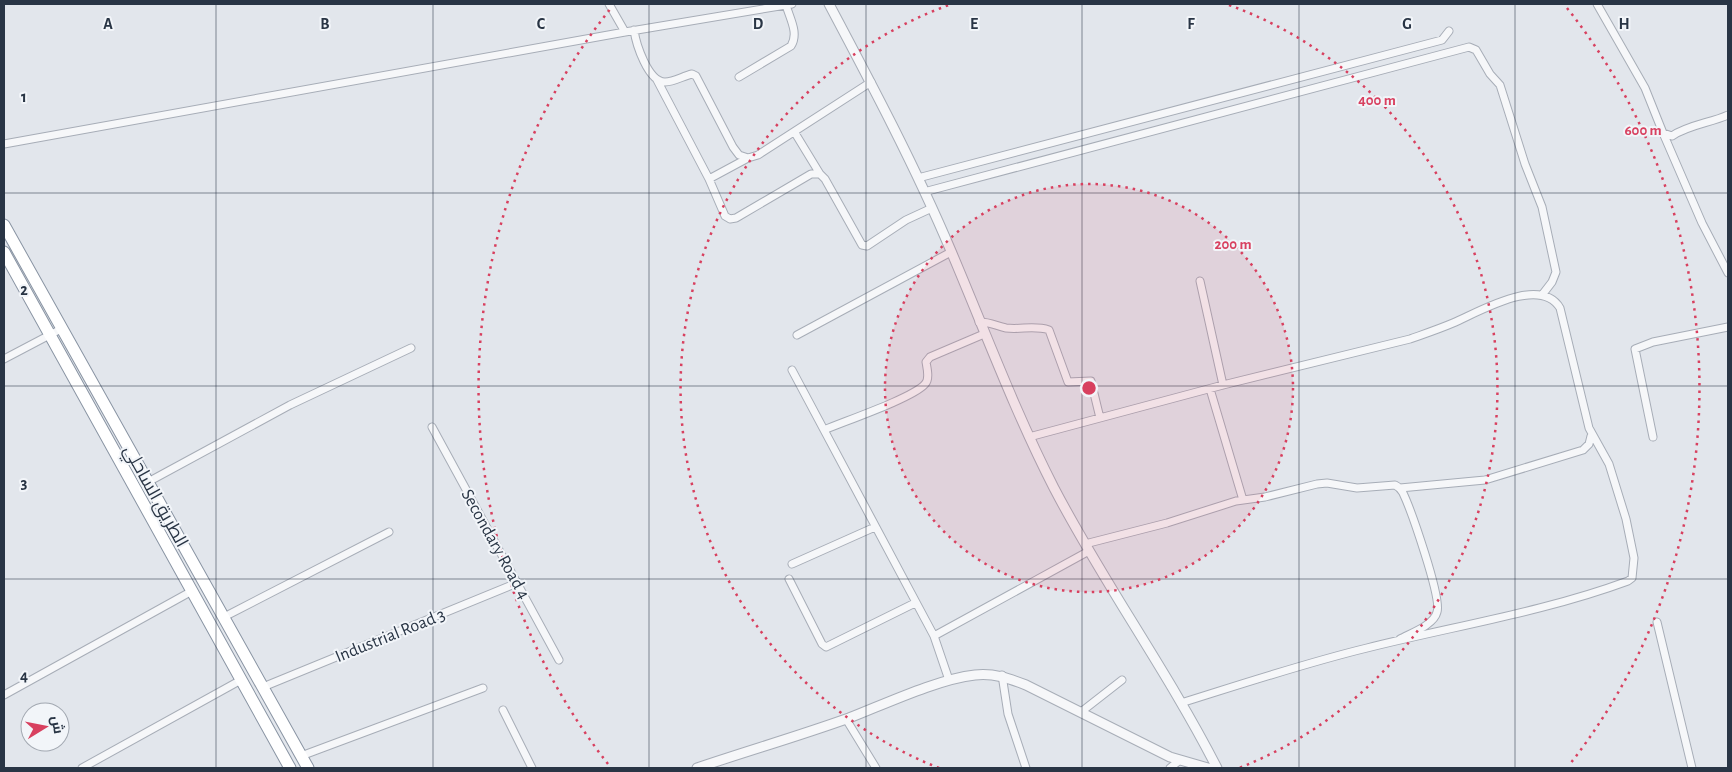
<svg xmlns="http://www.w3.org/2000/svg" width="1732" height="772" viewBox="0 0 1732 772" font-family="'Alegreya Sans',Cairo,sans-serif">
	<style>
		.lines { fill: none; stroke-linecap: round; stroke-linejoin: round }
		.minor-casing { stroke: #a7adb7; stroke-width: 9 }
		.tertiary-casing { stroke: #a7adb7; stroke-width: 11 }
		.trunk-casing { stroke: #8994a3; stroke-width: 13 }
		.minor { stroke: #f6f7f9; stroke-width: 7 }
		.tertiary { stroke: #f6f7f9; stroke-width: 9 }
		.trunk { stroke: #fff; stroke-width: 11 }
		.grid { fill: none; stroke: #293545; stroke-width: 1; stroke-opacity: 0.55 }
		.ring { fill: none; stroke: #d8405f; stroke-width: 2.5; stroke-dasharray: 2.5 5 }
		.labels { text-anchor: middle; stroke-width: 4; stroke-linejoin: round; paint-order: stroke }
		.street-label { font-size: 18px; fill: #293545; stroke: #f2f5f9 }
		.grid-label { font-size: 16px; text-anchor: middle; font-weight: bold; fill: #293545; stroke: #f2f5f9; stroke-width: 4; stroke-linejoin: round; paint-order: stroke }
		.centre { fill: #d8405f; stroke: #f2f5f9; stroke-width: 2.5 }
		.ring-label { font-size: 15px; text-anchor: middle; font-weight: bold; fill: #d8405f; stroke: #f2f5f9; stroke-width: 4; stroke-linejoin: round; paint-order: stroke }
	</style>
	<rect width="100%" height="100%" fill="#e2e6ec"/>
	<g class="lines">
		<defs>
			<path id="minor" d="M609,4L625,32
				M1597,4L1645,88L1663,133L1672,136C1688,125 1710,123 1728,115
				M634,30C636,44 648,82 665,82C674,82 683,76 692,74L696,76L733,147L739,155L748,158L758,155L871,82
				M739,77L791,46C799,33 790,19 786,5
				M657,80L709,179L748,158
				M795,133L820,174
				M1663,133L1702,223L1728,273
				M4,144L625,32L792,4
				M918,178L1442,40L1449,31
				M709,179L725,216L730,219L736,218L811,174H820L825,179L862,245L867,246L906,220L932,208
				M924,192L1469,47L1476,50L1490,74L1500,85L1525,164L1542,207L1556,272L1552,282L1542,295
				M1200,281L1223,385
				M979,322C991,322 996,326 1006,328C1021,330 1034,325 1049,330L1068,382L1091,381L1100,418
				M797,335L951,252
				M4,359L61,329
				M792,370L934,636L949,680
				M1210,389L1243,500
				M432,427L559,660
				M824,430C845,421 913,398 925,384C930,379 927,368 926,362L930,357L984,334
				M1029,437L1223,385L1410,339C1424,334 1439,329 1453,323C1479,312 1540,275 1560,308L1589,428L1609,464L1626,519L1634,558L1632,578L1628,581C1544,612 1454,626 1367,648C1305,663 1242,684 1181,703
				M1653,437L1635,349L1653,342L1728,327
				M148,482L290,405L411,348
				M1400,488L1485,480L1583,450L1589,444L1591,436
				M1085,544L1167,523L1236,501L1265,497L1317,484L1327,483L1357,488L1395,485C1399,487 1401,489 1403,493C1411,510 1442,598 1437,612C1434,625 1411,633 1400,639
				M792,564L875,527
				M789,579L822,644L826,647L915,603
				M224,617L389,532
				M1657,622L1692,768
				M934,636L1089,551
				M1002,675L1008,714L1026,768
				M263,687L517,583
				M4,695L192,591
				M503,710L532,768
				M1081,712L1122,680
				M846,719L876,768
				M301,756L483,688
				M82,768L241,680
				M1170,768L1180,760"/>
			<path id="tertiary" d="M829,4C872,85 915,166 951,251C985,331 1015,412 1054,488C1104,584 1168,672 1217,768
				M697,768C747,751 799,736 849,718C885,704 938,679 975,675C994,673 1008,678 1026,685L1170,757L1208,768"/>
			<path id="trunk" d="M4,225L308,768
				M4,252L290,768"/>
		</defs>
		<use href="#minor" class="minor-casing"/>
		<use href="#tertiary" class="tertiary-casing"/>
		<use href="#trunk" class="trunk-casing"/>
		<use href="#minor" class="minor"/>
		<use href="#tertiary" class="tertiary"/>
		<use href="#trunk" class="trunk"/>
	</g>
	<path class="grid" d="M216,4V768M433,4V768M649,4V768M866,4V768M1082,4V768M1299,4V768M1515,4V768M4,193H1728M4,386H1728M4,579H1728"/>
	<circle cx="1089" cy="388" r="204" fill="#d8405f" fill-opacity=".12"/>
	<g class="ring">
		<circle cx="1089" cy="388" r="204"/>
		<path d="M939 768A408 408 0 0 1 949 5M1229 5A408 408 0 0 1 1239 768"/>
		<path d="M608 764A611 611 0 0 1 611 8M1567 8A611 611 0 0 1 1570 764"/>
	</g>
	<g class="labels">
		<g class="street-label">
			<text transform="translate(156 496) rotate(61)" y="6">الطريق الساحلي</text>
			<text transform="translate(496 544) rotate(61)" y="6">Secondary Road 4</text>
			<text transform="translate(390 635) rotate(-22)" y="6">Industrial Road 3</text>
		</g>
	</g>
	<g class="grid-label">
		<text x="108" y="29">A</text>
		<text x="325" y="29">B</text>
		<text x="541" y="29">C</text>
		<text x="758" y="29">D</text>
		<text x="974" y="29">E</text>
		<text x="1191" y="29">F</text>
		<text x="1407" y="29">G</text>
		<text x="1624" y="29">H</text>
		<text x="24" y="102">1</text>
		<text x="24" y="295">2</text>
		<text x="24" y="488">3</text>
		<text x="24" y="681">4</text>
	</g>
	<circle cx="1089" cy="388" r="8" class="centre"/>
	<g class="ring-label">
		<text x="1377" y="105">400 m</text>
		<text x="1643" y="135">600 m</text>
		<text x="1233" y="249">200 m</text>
	</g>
	<rect width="1732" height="772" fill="none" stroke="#293545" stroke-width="10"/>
	<g transform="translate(45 727) rotate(80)"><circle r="24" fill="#f2f5f9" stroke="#a2a8b1"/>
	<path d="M0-4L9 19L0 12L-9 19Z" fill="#d8405f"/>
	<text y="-8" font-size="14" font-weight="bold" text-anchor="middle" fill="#293545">ش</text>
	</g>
</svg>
